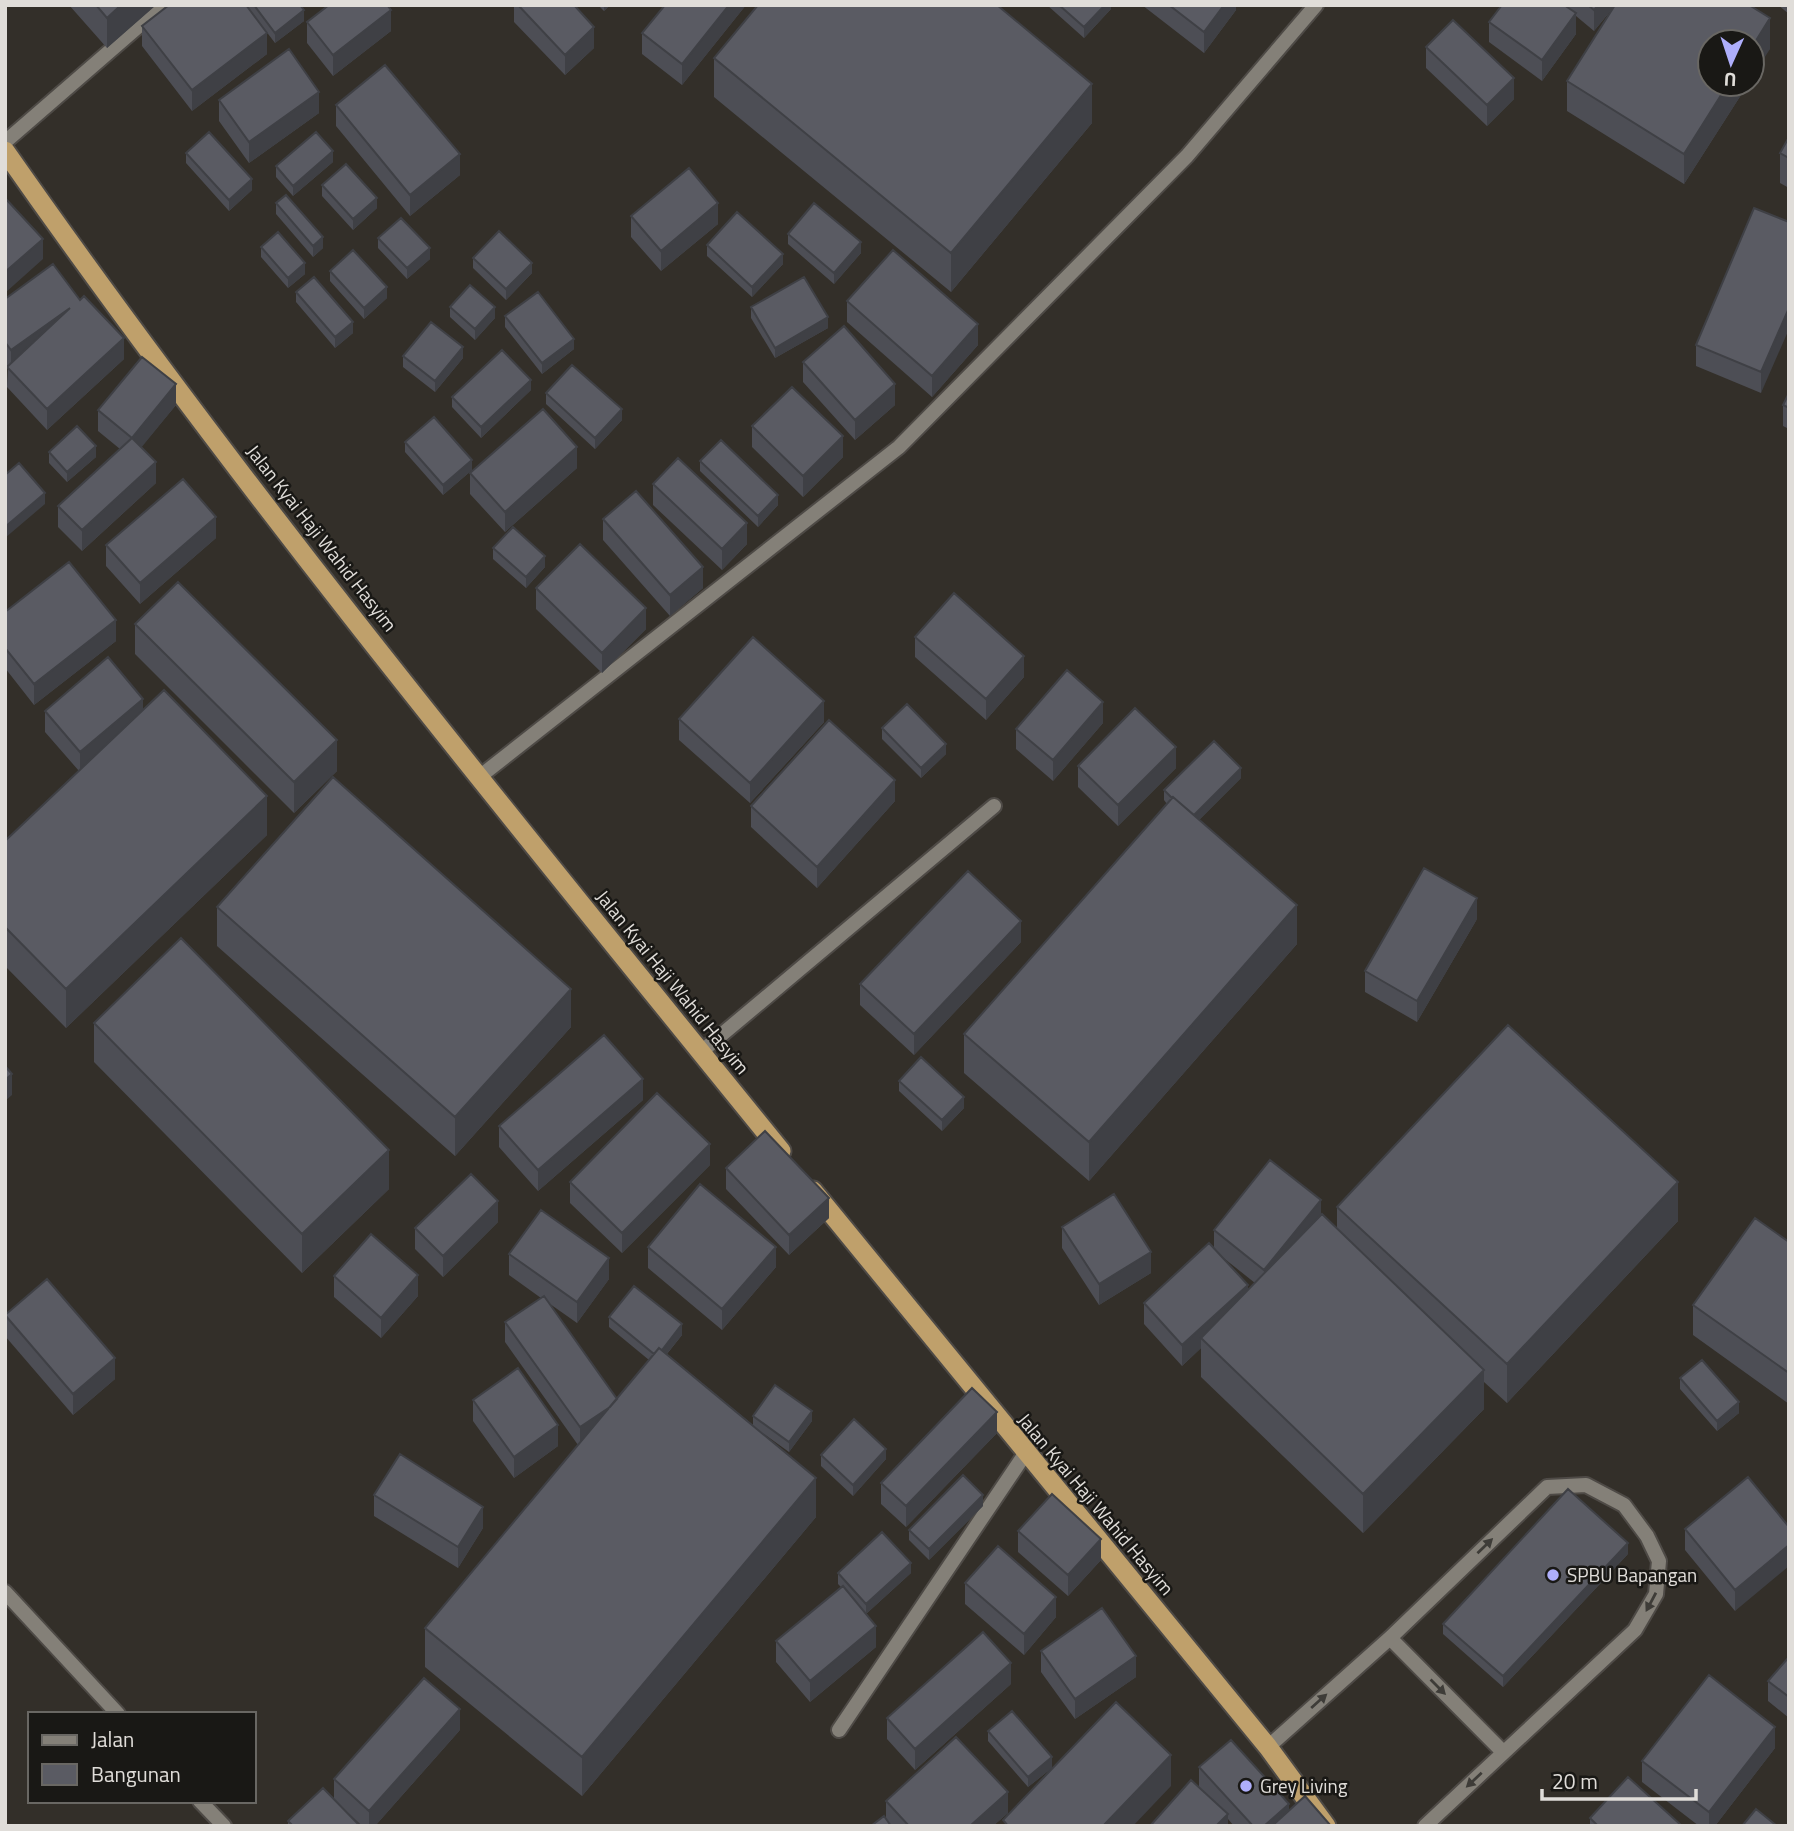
<svg xmlns="http://www.w3.org/2000/svg" width="1794" height="1831" viewBox="0 0 1794 1831" font-family="'Titillium Web',sans-serif">
	<style>
		.lines { fill: none; stroke-linecap: round; stroke-linejoin: round }
		.service-casing { stroke: #4e4a46; stroke-width: 18 }
		.minor-casing { stroke: #4e4a46; stroke-width: 18 }
		.trunk-casing { stroke: #4e4a46; stroke-width: 23 }
		.service { stroke: #848078; stroke-width: 14 }
		.minor { stroke: #848078; stroke-width: 14 }
		.trunk { stroke: #bfa06b; stroke-width: 19 }
		.wall { fill: #4d4e55; fill-rule: evenodd }
		.shaded-wall { fill: #3f4045 }
		.building { fill: #5a5b63; stroke: #3f4045; stroke-width: 2 }
		.oneway { fill: #3e3c38 }
		.poi-dot { fill: #aeaefb; stroke: #191815; stroke-width: 2.5 }
		.labels { text-anchor: middle; stroke-width: 5; stroke-linejoin: round; paint-order: stroke }
		.street-label { font-size: 19px; fill: #e0ddd9; stroke: #191815 }
		.poi-label { font-size: 19px; fill: #e0ddd9; stroke: #191815; text-anchor: start }
	</style>
	<rect width="100%" height="100%" fill="#332f29"/>
	<g class="lines">
		<defs>
			<path id="service" d="M1390,1638L1503,1752
				M839,1730L1025,1454
				M1268,1747L1390,1638L1547,1487L1586,1485L1624,1505L1647,1536L1659,1561L1656,1594L1635,1630L1425,1826"/>
			<path id="minor" d="M5,142L163,5
				M478,778L899,447L1187,156L1316,5
				M701,1052L994,806
				M5,1592L118,1714
				M200,1801L224,1826"/>
			<path id="trunk" d="M5,151C247,497 516,824 781,1151
				M813,1191L1268,1747L1326,1826"/>
		</defs>
		<use href="#service" class="service-casing"/>
		<use href="#minor" class="minor-casing"/>
		<use href="#trunk" class="trunk-casing"/>
		<use href="#service" class="service"/>
		<use href="#minor" class="minor"/>
		<use href="#trunk" class="trunk"/>
	</g>
	<path class="wall" d="M69,5H156L107,48Z
		M246,5H300L304,21L275,43Z
		M514,5H574L594,48L565,75L514,22Z
		M598,5H610L604,11Z
		M665,5H746L682,85L642,54V33Z
		M1047,5H1111V9L1084,38Z
		M1142,5H1236V10L1204,53Z
		M1502,5H1749L1770,49L1710,84H1748L1684,184L1567,111V81L1613,8L1594,31L1576,16V34L1542,81L1489,42V22Z
		M1778,5H1789V14Z
		M307,22L391,31L333,76L307,43Z
		M142,26L267,54L192,111L142,46Z
		M1426,47L1514,99L1487,126L1426,68Z
		M714,58L1092,123L951,292L714,97Z
		M219,100L319,113L249,163L219,121Z
		M336,105L460,175L410,216L336,126Z
		M1789,137V188L1780,183V153Z
		M186,153L252,190L229,211L186,163Z
		M333,162L293,196L276,177V166Z
		M322,185L377,208L353,230L322,196Z
		M276,203L323,248L313,257L276,214Z
		M631,216L718,224L661,271L631,237Z
		M1789,222L1761,393L1696,366V345Z
		M788,234L861,253L834,284L788,244Z
		M378,238L430,259L407,279L378,248Z
		M707,245L783,264L752,297L707,256Z
		M261,247L305,274L288,288L261,257Z
		M473,258L532,273L506,300L473,268Z
		M330,271L387,298L364,319L330,281Z
		M296,292L353,333L335,348L296,302Z
		M5,299L124,359L47,430L7,387L8,366L5,363Z
		M847,301L978,345L932,397L847,322Z
		M450,307L495,318L475,340L450,317Z
		M751,307L828,328L775,358L751,318Z
		M505,316L574,349L542,374L505,327Z
		M403,356L463,358L435,392L403,367Z
		M803,362L895,405L855,440L803,382Z
		M531,390L481,438L452,407V397Z
		M546,393L622,420L595,449L546,404Z
		M1789,393V429L1783,426V405Z
		M176,405L141,447L156,483L82,551L58,527V506L120,449L98,431V410Z
		M752,426L843,457L803,497L752,447Z
		M405,442L472,470L443,495L405,452Z
		M49,452L96,457L67,482L49,463Z
		M700,461L778,505L758,527L700,471Z
		M577,468L505,532L470,494V473Z
		M653,484L747,544L722,570L653,505Z
		M603,519L703,588L670,616L603,540Z
		M216,538L140,604L106,566V545Z
		M493,548L545,567L526,588L493,559Z
		M536,588L646,629L602,673L536,609Z
		M5,612L116,641L34,705L5,668Z
		M135,624L337,771L294,813L135,654Z
		M915,637L1024,677L986,720L915,657Z
		M143,709L267,835L66,1028L5,966V841L79,771L45,732V711Z
		M679,719L824,722L750,803L679,740Z
		M1103,723L1053,781L1016,749V729Z
		M882,728L946,754L921,778L882,739Z
		M1078,766L1176,768L1118,826L1078,787Z
		M1241,778L1199,820L1297,944L1089,1181L964,1073V1034L1167,804L1164,800V790Z
		M895,801L817,888L751,827V806Z
		M217,907L571,1027L455,1156L217,946Z
		M1477,919L1417,1022L1365,992V971Z
		M1021,942L914,1055L860,1005V984Z
		M94,1023L389,1189L302,1273L94,1062Z
		M899,1081L964,1108L942,1131L899,1091Z
		M643,1100L538,1191L499,1147V1126Z
		M710,1165L622,1253L570,1203V1182Z
		M726,1168L829,1218L789,1255L726,1189Z
		M1337,1207L1678,1221L1507,1403L1484,1382V1409L1363,1533L1201,1377V1348L1182,1366L1144,1324V1303L1214,1248V1230L1321,1216L1337,1228ZM1221,1256L1255,1283L1248,1291Z
		M498,1222L443,1277L415,1249V1228Z
		M1062,1227L1151,1273L1099,1305L1062,1248Z
		M1789,1242V1404L1693,1335V1305Z
		M648,1247L776,1267L722,1330L648,1268Z
		M509,1254L609,1279L577,1323L550,1304L617,1399L649,1360L609,1327V1317L682,1335L667,1354L753,1425V1416L812,1421L789,1452L764,1434L816,1517L582,1796L425,1667V1628L578,1445L505,1342V1322L541,1298L509,1275Z
		M334,1276L418,1296L381,1338L334,1297Z
		M5,1314L115,1379L73,1415L5,1336Z
		M1680,1378L1739,1413L1717,1431L1680,1389Z
		M473,1400L558,1446L514,1478L473,1421Z
		M997,1433L906,1527L881,1504V1483Z
		M821,1455L886,1459L853,1496L821,1466Z
		M374,1495L483,1528L458,1568L374,1516Z
		M983,1506L929,1560L909,1540V1530Z
		M1789,1527L1735,1611L1685,1550V1529Z
		M1018,1531L1101,1560L1068,1596L1018,1552Z
		M1628,1554L1503,1687L1443,1634V1624Z
		M838,1573H911L866,1614L876,1647L810,1702L776,1662V1641L841,1587L838,1584Z
		M965,1583L1056,1617L1024,1655L965,1604Z
		M1041,1651L1136,1677L1075,1719L1041,1672Z
		M1789,1657V1718L1768,1701V1681Z
		M1011,1684L915,1770L887,1739V1718Z
		M460,1730L375,1826H362L344,1809L360,1826H288V1821L334,1799V1779Z
		M988,1731L1052,1768L1028,1787L988,1741Z
		M1775,1748L1715,1826H1699L1642,1782V1761Z
		M1199,1767L1289,1811L1331,1826H1234L1228,1819V1826L1199,1788Z
		M886,1801L1008,1813L993,1826H871L886,1819Z
		M1590,1818L1682,1826H1590Z"/>
	<path class="shaded-wall" d="M121,5H156L107,48V18Z
		M604,5H610L604,11Z
		M729,5H746L682,85V64Z
		M1105,5H1111V9L1084,38V27Z
		M1224,5H1236V10L1204,53V32Z
		M1598,5H1615L1594,31V10Z
		M304,10V21L275,43V33Z
		M391,10V31L333,76V55Z
		M1576,13V34L1542,81V60Z
		M1770,18V49L1752,77V47Z
		M594,27V48L565,75V55Z
		M267,33V54L192,111V90Z
		M1514,78V99L1487,126V105Z
		M1092,84V123L951,292V253Z
		M1728,84H1748L1684,184V154Z
		M319,92V113L249,163V142Z
		M333,151V162L293,196V186Z
		M460,154V175L410,216V195Z
		M252,179V190L229,211V200Z
		M377,198V208L353,230V219Z
		M718,203V224L661,271V251Z
		M323,237V248L313,257V246Z
		M43,239V259L5,293V272Z
		M861,242V253L834,284V273Z
		M430,248V259L407,279V268Z
		M783,254V264L752,297V287Z
		M305,263V274L288,288V278Z
		M532,263V273L506,300V289Z
		M387,287V298L364,319V308Z
		M495,307V318L475,340V329Z
		M70,308L11,371V350Z
		M1789,308V329L1761,393V372Z
		M828,317V328L775,358V348Z
		M353,322V333L335,348V337Z
		M978,324V345L932,397V376Z
		M124,338V359L47,430V409Z
		M574,339V349L542,374V363Z
		M463,347V358L435,392V381Z
		M531,380V390L481,438V427Z
		M176,384V405L132,459V438Z
		M895,384V405L855,440V420Z
		M622,409V420L595,449V438Z
		M843,436V457L803,497V476Z
		M96,446V457L67,482V472Z
		M577,447V468L505,532V512Z
		M472,460V470L443,495V485Z
		M156,462V483L82,551V530Z
		M45,493V504L5,538V527Z
		M778,495V505L758,527V516Z
		M216,517V538L140,604V583Z
		M747,523V544L722,570V549Z
		M545,556V567L526,588V577Z
		M703,567V588L670,616V595Z
		M646,608V629L602,673V653Z
		M116,620V641L34,705V684Z
		M1024,656V677L986,720V699Z
		M143,699V720L80,773V752Z
		M824,701V722L750,803V783Z
		M1103,702V723L1053,781V760Z
		M337,740V771L294,813V782Z
		M946,744V754L921,778V768Z
		M1176,747V768L1118,826V805Z
		M1241,768V778L1191,828V818Z
		M895,780V801L817,888V867Z
		M267,796V835L66,1028V989Z
		M1477,898V919L1417,1022V1001Z
		M1297,905V944L1089,1181V1142Z
		M1021,921V942L914,1055V1034Z
		M571,989V1027L455,1156V1117Z
		M12,1074V1095L5,1101V1080Z
		M643,1079V1100L538,1191V1170Z
		M964,1097V1108L942,1131V1120Z
		M710,1144V1165L622,1253V1233Z
		M389,1150V1189L302,1273V1234Z
		M1678,1182V1221L1507,1403V1364Z
		M829,1198V1218L789,1255V1235Z
		M1321,1200V1221L1264,1290V1270Z
		M498,1201V1222L443,1277V1256Z
		M776,1247V1267L722,1330V1309Z
		M1151,1252V1273L1099,1305V1284Z
		M609,1258V1279L577,1323V1302Z
		M418,1275V1296L381,1338V1318Z
		M1248,1285V1306L1201,1338V1348L1182,1366V1345Z
		M682,1324V1335L657,1366V1356Z
		M115,1358V1379L73,1415V1394Z
		M1484,1370V1409L1363,1533V1494Z
		M618,1401L580,1448V1427Z
		M1739,1402V1413L1717,1431V1421Z
		M812,1411V1421L789,1452V1442Z
		M997,1412V1433L906,1527V1506Z
		M558,1425V1446L514,1478V1457Z
		M886,1449V1459L853,1496V1485Z
		M816,1478V1517L582,1796V1757Z
		M983,1495V1506L929,1560V1549Z
		M483,1507V1528L458,1568V1547Z
		M1101,1539V1560L1068,1596V1575Z
		M1628,1543V1554L1503,1687V1676Z
		M1789,1545V1566L1735,1611V1590Z
		M911,1563V1573L866,1614V1604Z
		M1056,1597V1617L1024,1655V1634Z
		M876,1626V1647L810,1702V1681Z
		M1136,1656V1677L1075,1719V1699Z
		M1011,1663V1684L915,1770V1749Z
		M460,1709V1730L375,1826H369V1811Z
		M1775,1727V1748L1715,1826H1709V1812Z
		M1171,1755V1786L1133,1826H1103Z
		M1052,1757V1768L1028,1787V1777Z
		M1008,1792V1813L993,1826H970Z
		M1289,1804V1825L1288,1826H1264Z
		M1228,1814V1826H1216Z"/>
	<path class="building" d="M96,5H121L107,18Z
		M169,5H246L267,33L192,90L142,26Z
		M254,5H300L304,10L275,33Z
		M329,5H387L391,10L333,55L307,22Z
		M518,5H574L594,27L565,55Z
		M665,5H729L682,64L642,33Z
		M758,5H997L1092,84L951,253L714,58Z
		M1059,5H1105L1084,27Z
		M1169,5H1224L1204,32Z
		M1502,5H1564L1576,13L1542,60L1489,22Z
		M1588,5H1598L1594,10Z
		M1615,5H1749L1770,18L1752,47V42H1710V84H1728L1684,154L1567,81Z
		M1453,20L1514,78L1487,105L1426,47Z
		M289,49L319,92L249,142L219,100Z
		M385,65L460,154L410,195L336,105Z
		M209,132L252,179L229,200L186,153Z
		M316,132L333,151L293,186L276,166Z
		M1789,137V158L1780,153Z
		M346,164L377,198L353,219L322,185Z
		M689,168L718,203L661,251L631,216Z
		M286,195L323,237L313,246L276,203Z
		M5,198L43,239L5,272Z
		M814,203L861,242L834,273L788,234Z
		M1754,208L1789,222V308L1761,372L1696,345Z
		M737,212L783,254L752,287L707,245Z
		M401,218L430,248L407,268L378,238Z
		M499,231L532,263L506,289L473,258Z
		M278,232L305,263L288,278L261,247Z
		M353,250L387,287L364,308L330,271Z
		M893,250L978,324L932,376L847,301Z
		M53,264L80,300L84,296L124,338L47,409L7,367L70,308L11,350L5,342V299Z
		M314,277L353,322L335,337L296,292Z
		M804,277L828,317L775,348L751,307Z
		M470,285L495,307L475,329L450,307Z
		M538,292L574,339L542,363L505,316Z
		M431,322L463,347L435,381L403,356Z
		M844,326L895,384L855,420L803,362Z
		M502,350L531,380L481,427L452,397Z
		M142,357L176,384L132,438L98,410Z
		M572,365L622,409L595,438L546,393Z
		M792,387L843,436L803,476L752,426Z
		M1789,393V408L1783,405Z
		M543,409L577,447L505,512L470,473Z
		M434,417L472,460L443,485L405,442Z
		M77,426L96,446L67,472L49,452Z
		M132,438L156,462L82,530L58,506Z
		M721,440L778,495L758,516L700,461Z
		M678,458L747,523L722,549L653,484Z
		M19,463L45,493L5,527V475Z
		M183,479L216,517L140,583L106,545Z
		M636,491L703,567L670,595L603,519Z
		M513,527L545,556L526,577L493,548Z
		M580,544L646,608L602,653L536,588Z
		M69,562L116,620L34,684L5,648V612Z
		M178,582L337,740L294,782L135,624Z
		M954,593L1024,656L986,699L915,637Z
		M753,637L824,701L750,783L679,719Z
		M108,657L143,699L80,752L45,711Z
		M1067,670L1103,702L1053,760L1016,729Z
		M164,690L267,796L66,989L5,927V841Z
		M907,704L946,744L921,768L882,728Z
		M1135,708L1176,747L1118,805L1078,766Z
		M829,720L895,780L817,867L751,806Z
		M1214,741L1241,768L1194,815L1173,797L1172,798L1164,790Z
		M333,777L571,989L455,1117L217,907Z
		M1173,797L1297,905L1089,1142L964,1034Z
		M1424,868L1477,898L1417,1001L1365,971Z
		M968,871L1021,921L914,1034L860,984Z
		M181,938L389,1150L302,1234L94,1023Z
		M1508,1025L1678,1182L1507,1364L1337,1207Z
		M604,1035L643,1079L538,1170L499,1126Z
		M921,1057L964,1097L942,1120L899,1081Z
		M5,1066L12,1074L5,1080Z
		M657,1093L710,1144L622,1233L570,1182Z
		M765,1131L829,1198L789,1235L726,1168Z
		M1270,1160L1321,1200L1264,1270L1214,1230Z
		M471,1174L498,1201L443,1256L415,1228Z
		M700,1184L776,1247L722,1309L648,1247Z
		M1114,1194L1151,1252L1099,1284L1062,1227Z
		M541,1210L609,1258L577,1302L509,1254Z
		M1322,1214L1484,1370L1363,1494L1201,1338Z
		M1755,1218L1789,1242V1373L1693,1305Z
		M371,1234L418,1275L381,1318L334,1276Z
		M1209,1243L1248,1285L1182,1345L1144,1303Z
		M47,1279L115,1358L73,1394L5,1315Z
		M634,1286L682,1324L662,1350L659,1348L654,1354L609,1317Z
		M544,1296L617,1399L610,1407L580,1427L505,1322Z
		M659,1348L816,1478L582,1757L425,1628Z
		M1702,1360L1739,1402L1717,1421L1680,1378Z
		M518,1368L558,1425L514,1457L473,1400Z
		M775,1385L812,1411L789,1442L753,1416Z
		M972,1388L997,1412L906,1506L881,1483Z
		M854,1419L886,1449L853,1485L821,1455Z
		M400,1454L483,1507L458,1547L374,1495Z
		M963,1475L983,1495L929,1549L909,1530Z
		M1748,1477L1789,1527V1545L1735,1590L1685,1529Z
		M1568,1489L1628,1543L1503,1676L1443,1624Z
		M1052,1494L1101,1539L1068,1575L1018,1531Z
		M882,1532L911,1563L866,1604L838,1573Z
		M998,1546L1056,1597L1024,1634L965,1583Z
		M843,1586L876,1626L810,1681L776,1641Z
		M1102,1608L1136,1656L1075,1699L1041,1651Z
		M983,1632L1011,1663L915,1749L887,1718Z
		M1789,1657V1697L1768,1681Z
		M1709,1675L1775,1727L1709,1812L1642,1761Z
		M424,1678L460,1709L369,1811L334,1779Z
		M1116,1702L1171,1755L1103,1826H1008L1003,1820Z
		M1012,1711L1052,1757L1028,1777L988,1731Z
		M956,1737L1008,1792L970,1826H909L886,1801Z
		M1231,1740L1289,1804L1264,1826H1253L1199,1767Z
		M1628,1777L1682,1826H1598L1590,1818Z
		M1191,1780L1228,1814L1216,1826H1150Z
		M323,1788L360,1826H293L288,1821Z
		M1305,1796L1331,1826H1272Z
		M1756,1809L1777,1826H1742Z
		M884,1816L891,1826H871Z"/>
	<defs><path id="oneway-solid" d="M-6-.8H1V-3.2L6.5 0L1 3.2V.8H-6Z" transform="scale(1.75)"/></defs>
	<g class="oneway">
		<use href="#oneway-solid" transform="translate(1485 1546) rotate(-44)"/>
		<use href="#oneway-solid" transform="translate(1651 1602) rotate(118)"/>
		<use href="#oneway-solid" transform="translate(1438 1687) rotate(45)"/>
		<use href="#oneway-solid" transform="translate(1319 1701) rotate(-42)"/>
		<use href="#oneway-solid" transform="translate(1474 1780) rotate(137)"/>
	</g>
	<g class="poi-dot">
		<circle cx="1553" cy="1575" r="7"/>
		<circle cx="1246" cy="1786" r="7"/>
	</g>
	<g class="labels">
		<g class="street-label">
			<text transform="translate(322 538) rotate(52)" y="7">Jalan Kyai Haji Wahid Hasyim</text>
			<text transform="translate(673 982) rotate(51)" y="7">Jalan Kyai Haji Wahid Hasyim</text>
			<text transform="translate(1096 1504) rotate(50)" y="7">Jalan Kyai Haji Wahid Hasyim</text>
		</g>
		<g class="poi-label">
			<text x="1567" y="1582">SPBU Bapangan</text>
			<text x="1260" y="1793">Grey Living</text>
		</g>
	</g>
	<rect width="1794" height="1831" fill="none" stroke="#e0ddd9" stroke-width="14"/>
	<rect x="28" y="1712" width="228" height="91" fill="#191815" stroke="#696763" stroke-width="2"/>
	<rect x="42" y="1735" width="35" height="10" fill="#848078" stroke="#696763" stroke-width="2"/>
	<text x="91" y="1747" font-size="21" fill="#e0ddd9">Jalan</text>
	<rect x="42" y="1764" width="35" height="21" fill="#5a5b63" stroke="#696763" stroke-width="2"/>
	<text x="91" y="1782" font-size="21" fill="#e0ddd9">Bangunan</text>
	<g transform="translate(1731 63) rotate(183)"><circle r="33" fill="#191815" stroke="#696763" stroke-width="2"/>
	<path d="M0-5L12 26L0 18L-12 26Z" fill="#aeaefb"/>
	<text y="-10" font-size="19" font-weight="bold" text-anchor="middle" fill="#e0ddd9">U</text>
	</g>
	<path d="M1542 1789v10h154v-10" fill="none" stroke="#e0ddd9" stroke-width="3.5"/>
	<text x="1552" y="1789" font-size="21" fill="#e0ddd9" stroke="#191815" stroke-width="5" paint-order="stroke">20 m</text>
</svg>
